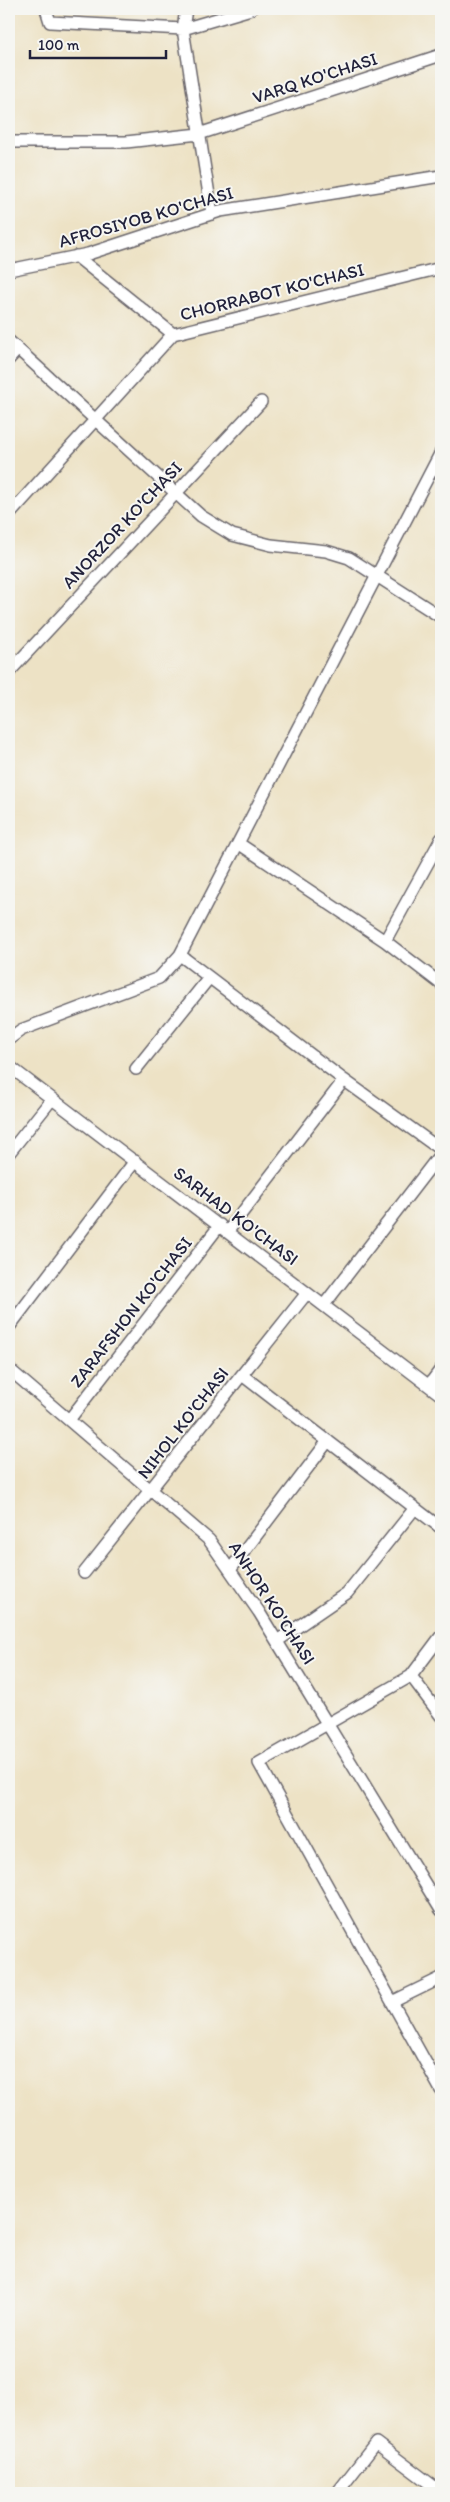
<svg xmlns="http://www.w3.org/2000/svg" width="450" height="2502" viewBox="0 0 450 2502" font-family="Itim,sans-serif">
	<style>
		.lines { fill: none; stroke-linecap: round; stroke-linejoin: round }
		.minor-casing { stroke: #69656b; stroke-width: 14 }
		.minor { stroke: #fff; stroke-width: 11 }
		.labels { text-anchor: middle; stroke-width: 4; stroke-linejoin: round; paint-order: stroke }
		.street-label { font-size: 18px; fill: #22223b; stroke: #f6f6f2 }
	</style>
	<rect width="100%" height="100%" fill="#f6f6f2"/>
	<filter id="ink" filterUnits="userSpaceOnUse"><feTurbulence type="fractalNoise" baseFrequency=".02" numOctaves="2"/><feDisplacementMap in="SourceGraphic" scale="10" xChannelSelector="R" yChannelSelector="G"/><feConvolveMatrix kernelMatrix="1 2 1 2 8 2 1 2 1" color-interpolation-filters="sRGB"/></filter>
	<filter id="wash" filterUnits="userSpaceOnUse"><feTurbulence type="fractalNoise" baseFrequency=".0096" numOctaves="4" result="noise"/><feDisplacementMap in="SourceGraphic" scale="20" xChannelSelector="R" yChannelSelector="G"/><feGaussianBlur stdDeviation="1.12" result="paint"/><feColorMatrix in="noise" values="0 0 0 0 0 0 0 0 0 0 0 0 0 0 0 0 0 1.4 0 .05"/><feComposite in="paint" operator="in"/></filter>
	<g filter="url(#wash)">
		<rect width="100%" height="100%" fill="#ede2c5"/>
	</g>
	<g filter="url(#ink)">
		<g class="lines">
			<defs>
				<path id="minor" d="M46,9L50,22L183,29L251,9
					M186,9L183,29L212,214
					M9,142H126L199,134L441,55
					M76,256L173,334
					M9,270L88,254L220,211L441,176
					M9,341L201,516L232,535L271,545L326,551L349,558L441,617
					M9,359L18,349
					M9,515L173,334L441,268
					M9,672L261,402
					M238,843L385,941L441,984
					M385,941L441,839
					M180,955L344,1080L441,1150
					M9,1039L21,1030L159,978L180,955L441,452
					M9,1066L441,1395
					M136,1069L209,978
					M9,1153L52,1099
					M228,1231L344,1080
					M324,1305L441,1153
					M9,1327L135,1161
					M9,1369L209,1540L259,1612L441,1910
					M242,1375L441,1528
					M429,1385L441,1369
					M69,1420L220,1225
					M230,1570L328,1441
					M84,1573L307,1293
					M441,1636L411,1676L259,1763L441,2090
					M277,1641L347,1593L415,1508
					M411,1676L441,1716
					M392,2002L441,1978
					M337,2493L376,2443L441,2492"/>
			</defs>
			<use href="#minor" class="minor-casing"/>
			<use href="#minor" class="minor"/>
		</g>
	</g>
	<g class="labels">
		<g class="street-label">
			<text transform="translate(315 78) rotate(-18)" y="6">VARQ KO'CHASI</text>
			<text transform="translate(146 217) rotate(-16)" y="6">AFROSIYOB KO'CHASI</text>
			<text transform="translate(272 292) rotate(-14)" y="6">CHORRABOT KO'CHASI</text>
			<text transform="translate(122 525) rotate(-47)" y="6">ANORZOR KO'CHASI</text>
			<text transform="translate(236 1216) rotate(37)" y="6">SARHAD KO'CHASI</text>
			<text transform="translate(131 1312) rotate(-52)" y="6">ZARAFSHON KO'CHASI</text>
			<text transform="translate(183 1423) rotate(-52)" y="6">NIHOL KO'CHASI</text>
			<text transform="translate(272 1603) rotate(57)" y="6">ANHOR KO'CHASI</text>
		</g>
	</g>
	<rect width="450" height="2502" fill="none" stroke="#f6f6f2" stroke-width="30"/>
	<path d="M30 50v8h136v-8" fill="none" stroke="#22223b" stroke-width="2.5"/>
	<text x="38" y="50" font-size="15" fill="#22223b" stroke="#f6f6f2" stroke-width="4" paint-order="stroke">100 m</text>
</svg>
